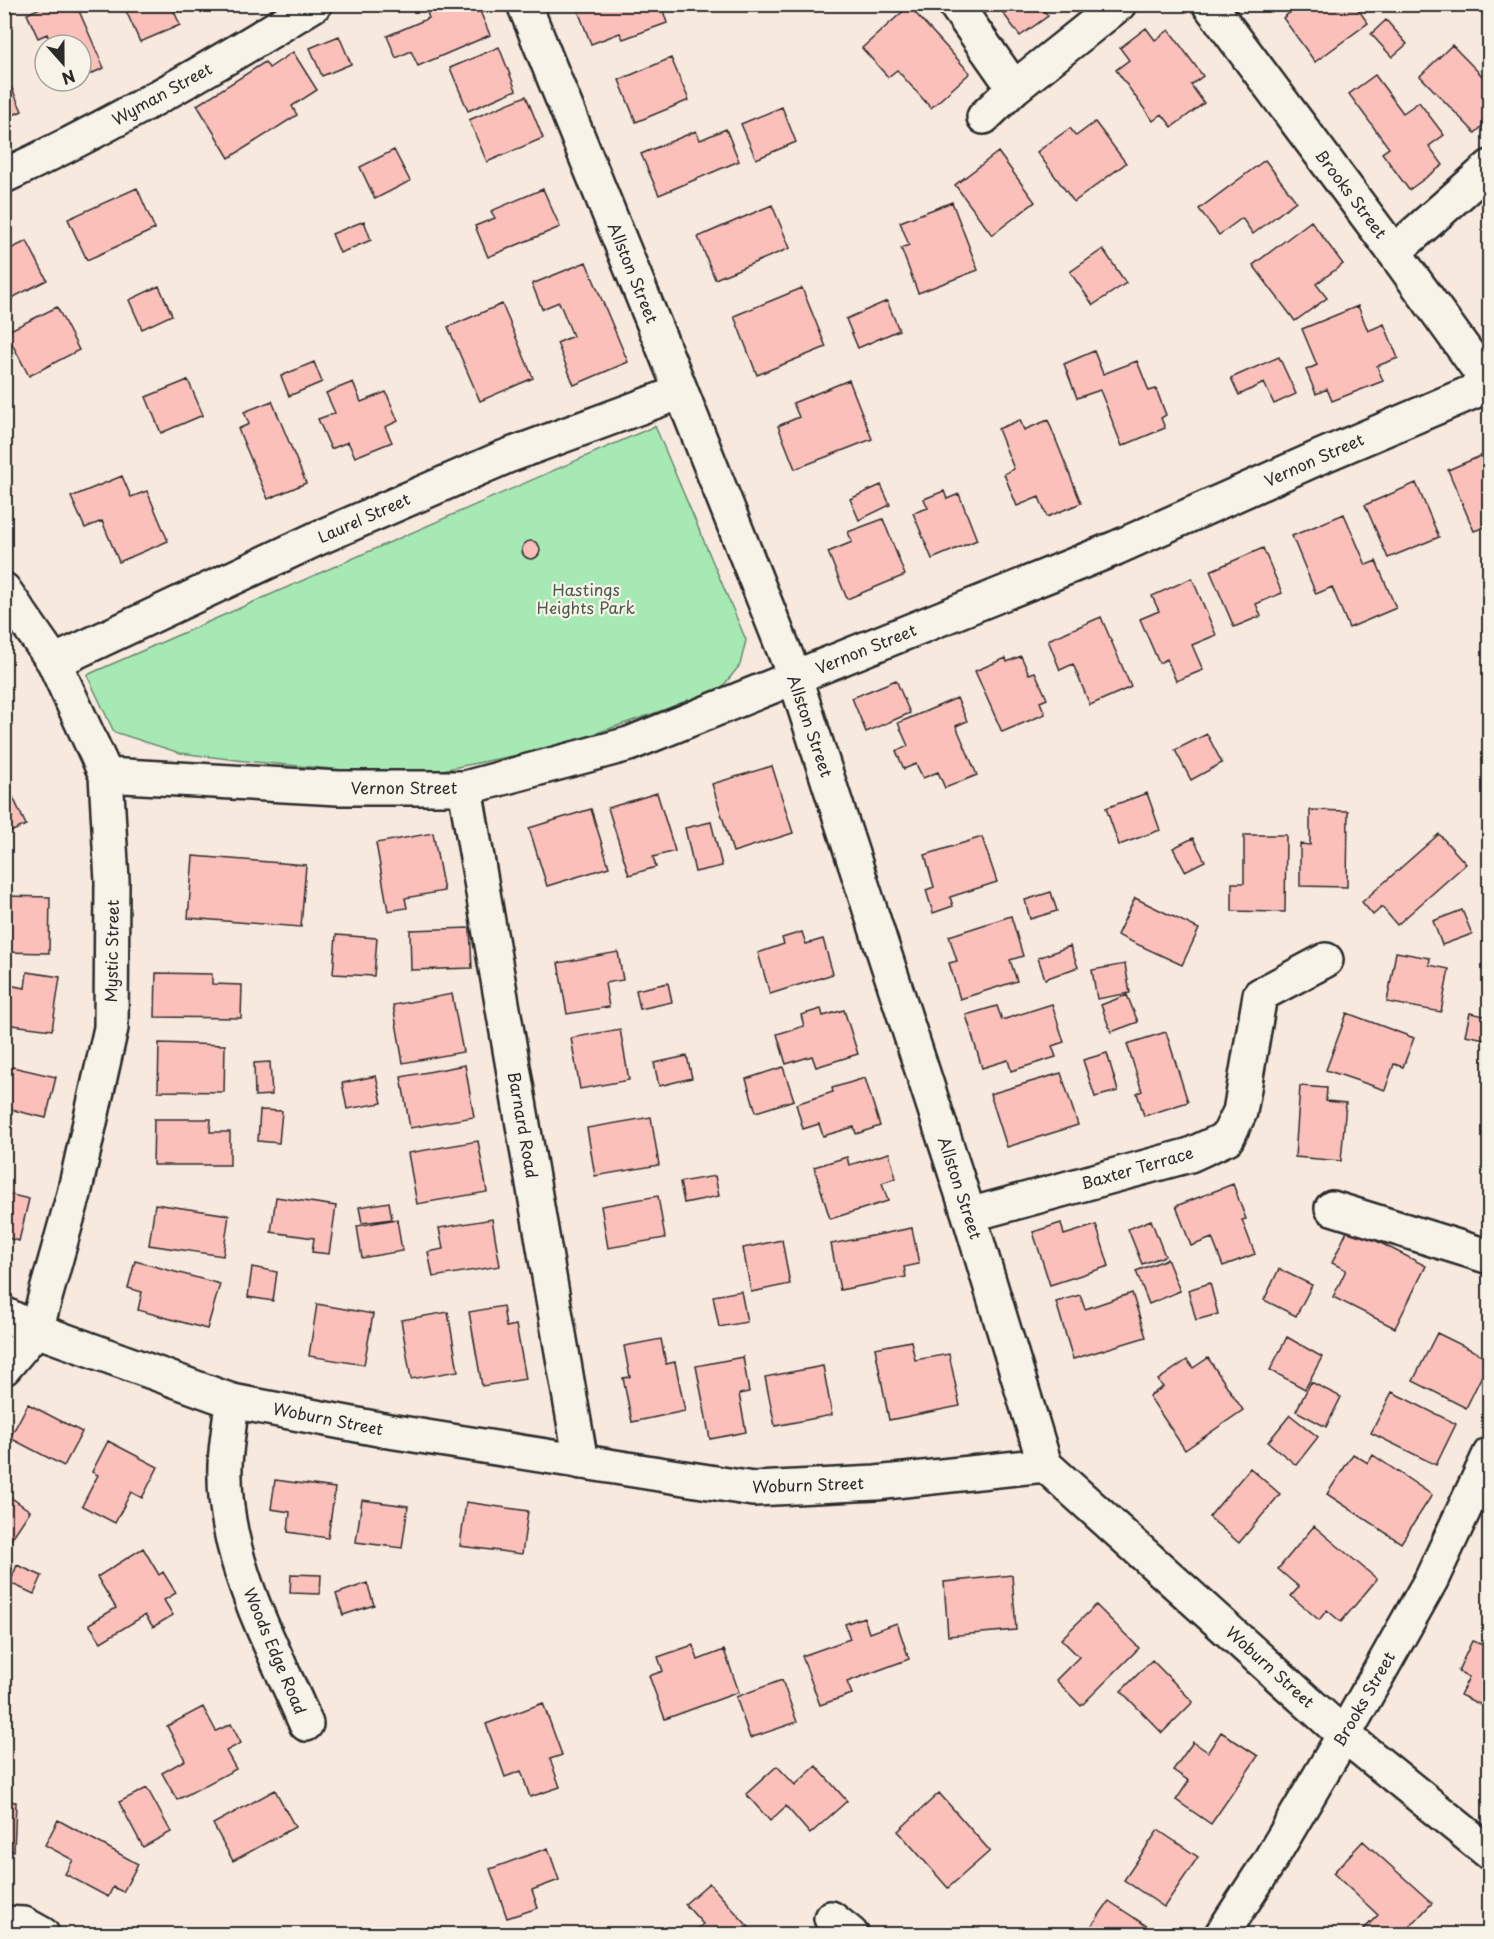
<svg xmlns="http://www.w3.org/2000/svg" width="1494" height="1939" viewBox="0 0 1494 1939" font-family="'Playpen Sans',sans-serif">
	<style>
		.green { fill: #a6e9b4; stroke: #688a70; stroke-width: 1.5 }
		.building { fill: #fcc0bb; stroke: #2b2b2b; stroke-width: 1.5 }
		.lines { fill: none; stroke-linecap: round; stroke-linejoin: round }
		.street-casing { stroke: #2b2b2b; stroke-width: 38 }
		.secondary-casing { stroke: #2b2b2b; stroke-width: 38 }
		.street { stroke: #f7f3e8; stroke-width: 33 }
		.secondary { stroke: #f7f3e8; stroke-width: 33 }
		.labels { text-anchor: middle; stroke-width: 4.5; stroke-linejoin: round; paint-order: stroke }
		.street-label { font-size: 16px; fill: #2b2b2b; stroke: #f7f3e8 }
		.park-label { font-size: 16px; fill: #4a5a4d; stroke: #f7f3e8 }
	</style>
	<rect width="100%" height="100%" fill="#f8e9df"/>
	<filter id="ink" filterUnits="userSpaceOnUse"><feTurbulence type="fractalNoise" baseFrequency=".0167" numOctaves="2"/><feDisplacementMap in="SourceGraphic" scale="12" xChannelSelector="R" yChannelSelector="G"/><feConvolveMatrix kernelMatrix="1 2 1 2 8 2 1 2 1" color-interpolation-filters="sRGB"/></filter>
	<g filter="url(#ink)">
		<path class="green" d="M655,426L746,640L740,665L719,691L553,748L442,770H343L245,761L180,753L114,732L87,675Z"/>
		<path class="building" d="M48,4H76L104,68L81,78V45H52L47,34L38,38L27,14Z
			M123,4H171L180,25L140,42Z
			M424,4H477L490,35L418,66L411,51L396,58L387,36L429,18Z
			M586,4H635V6L661,4L667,23L623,39L620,33L591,44L577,8Z
			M1007,4H1039L1048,16L1020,36L1000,9Z
			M1301,4H1354L1368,23L1315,62L1283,18Z
			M909,6L970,73L931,108L897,70L888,77L862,48Z
			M1386,20L1407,44L1392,57L1371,34Z
			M1146,28L1155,40L1169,30L1203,76L1191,85L1204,103L1172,127L1162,114L1153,121L1116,70L1129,60L1120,48Z
			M339,36L351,64L322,76L310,48Z
			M1452,45L1490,84V119L1475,133L1420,76Z
			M499,47L516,90L468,111L450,68Z
			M293,52L317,90L292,106L297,115L229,158L197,105L265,62L269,68Z
			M671,58L689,100L636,122L619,80Z
			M4,71L22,111L4,119Z
			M1375,75L1403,113L1419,102L1444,135L1429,146L1443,165L1409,190L1382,153L1389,148L1349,94Z
			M526,96L543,138L487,162L469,120Z
			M782,107L796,142L756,159L741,124Z
			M1095,122L1126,163L1074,202L1037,152L1070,128L1076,136Z
			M726,129L739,161L659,195L641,154L696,131L700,140Z
			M394,150L410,181L375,199L360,167Z
			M998,152L1035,202L992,235L955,185Z
			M1265,160L1296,201L1253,234L1242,218L1219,235L1199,209Z
			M137,188L155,229L87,260L68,219Z
			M543,189L560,227L488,257L475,226L495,218L491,211Z
			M952,202L978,270L918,293L901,248L909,245L900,222Z
			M772,205L790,248L715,279L698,237Z
			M364,221L371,240L340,253L332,234Z
			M1311,221L1343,264L1316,284L1327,298L1295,321L1253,265Z
			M27,241L47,280L4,302V252Z
			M1103,249L1126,283L1093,305L1070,272Z
			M586,262L628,362L574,385L557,343L573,336L559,302L542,309L532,284Z
			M159,286L172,315L142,329L129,300Z
			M802,288L826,347L757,375L734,316Z
			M887,301L899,330L858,348L846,319Z
			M502,304L533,378L480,401L448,327Z
			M1358,306L1368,331L1384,324L1398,358L1377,366L1383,381L1332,401L1327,389L1316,394L1306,370L1317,365L1302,329Z
			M57,307L79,350L29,376L6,332Z
			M1094,351L1103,374L1137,361L1149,391L1156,389L1166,415L1161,418L1165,428L1122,446L1100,390L1077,398L1064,364Z
			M1279,357L1296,394L1274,404L1264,383L1239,395L1231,378Z
			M314,362L322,382L289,396L281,376Z
			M188,380L203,415L161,433L146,397Z
			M849,380L872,439L795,469L778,426L799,417L793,403Z
			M353,382L361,402L386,392L398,421L385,427L392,442L355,457L348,442L331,449L318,419L335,413L326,393Z
			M272,401L306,483L268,499L238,429L249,424L244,412Z
			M1020,420L1024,430L1048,420L1081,503L1047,517L1039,497L1017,506L1004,474L1014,469L998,429Z
			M1490,452V525L1474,531L1448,470Z
			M122,476L131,497L147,491L168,541L119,562L102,521L85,528L71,497Z
			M1416,483L1439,537L1388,558L1365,505Z
			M881,485L890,505L859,520L850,499Z
			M944,491L947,499L959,494L977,540L932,559L913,513L928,508L924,499Z
			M1344,514L1366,565L1376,561L1396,608L1349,628L1332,587L1316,594L1292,536Z
			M883,519L905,575L847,599L828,552L852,542L848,532Z
			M522 550a9 9 0 1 1 18 0a9 9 0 1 1-18 0Z
			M1263,548L1282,593L1256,604L1261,616L1234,627L1210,571Z
			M1192,578L1216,635L1192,645L1203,670L1176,681L1167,659L1159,663L1140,619L1159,611L1152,596Z
			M1101,617L1131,687L1090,705L1073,664L1060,670L1048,640Z
			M1021,656L1029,674L1035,672L1047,699L1040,702L1045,714L1002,732L975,671L1006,658L1007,662Z
			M896,680L910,713L866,732L852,698Z
			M957,698L967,721L956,726L977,775L945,788L938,772L923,778L916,764L904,769L896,751L908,746L898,723Z
			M1207,734L1222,763L1191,780L1175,750Z
			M772,766L793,833L733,852L712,784Z
			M4,778L26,825L4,835Z
			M657,793L675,851L653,857L656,867L629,875L608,808Z
			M1147,793L1160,830L1119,845L1106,808Z
			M591,809L609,867L547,886L529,828Z
			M1310,810L1348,811L1347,887L1300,886V844L1310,845Z
			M711,822L722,866L695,872L685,828Z
			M433,833L444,891L405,898L407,908L388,911L376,843Z
			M1439,834L1466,864L1397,925L1382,907L1373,915L1362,902Z
			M1244,835H1286L1285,912L1232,911V883H1244Z
			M982,837L997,882L950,897L953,906L933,913L926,890L934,887L925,855Z
			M1193,838L1205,861L1185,871L1173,848Z
			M193,856L306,865L301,927L188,918Z
			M1051,892L1057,911L1030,919L1025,900Z
			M4,896L50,897L49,953L4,952Z
			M1135,898L1199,929L1182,965L1117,935Z
			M1462,910L1472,934L1442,945L1433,921Z
			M1011,916L1023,956L1010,960L1017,981L960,999L949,963L957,961L949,936Z
			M470,928L472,968L411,970L410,930Z
			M802,932L806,944L823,939L833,974L770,994L758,953L784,944L782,938Z
			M336,935L377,938L374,976L333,974Z
			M1070,946L1078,967L1045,979L1038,958Z
			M618,952L623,980L605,983L609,1007L567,1014L558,963Z
			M1396,952L1430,958L1429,965L1449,969L1441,1012L1387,1002Z
			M1125,964L1130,993L1097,999L1092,970Z
			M27,972L60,977L52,1030L4,1024L8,985L25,988Z
			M156,973L212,974V984L242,985L241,1018L155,1017Z
			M668,983L672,1002L640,1009L636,990Z
			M452,994L463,1052L403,1063L393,1005Z
			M1127,995L1138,1022L1111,1032L1101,1005Z
			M1052,1004L1064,1042L1052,1046L1056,1057L1011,1071L1008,1060L982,1068L966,1015L997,1006L1002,1020Z
			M821,1009L823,1016L844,1010L858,1054L816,1067L812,1056L786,1064L777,1034L804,1026L801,1015Z
			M1347,1013L1414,1038L1403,1067L1394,1064L1385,1090L1326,1070Z
			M1470,1013L1490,1017V1040L1465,1035Z
			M620,1029L629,1080L580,1089L571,1038Z
			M1166,1032L1188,1102L1144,1116L1137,1093L1142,1091L1127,1044Z
			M159,1043L225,1045L224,1092L158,1091Z
			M1107,1053L1118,1091L1095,1097L1083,1060Z
			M687,1056L692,1078L659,1086L654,1063Z
			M270,1062L272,1095L255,1096L254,1063Z
			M4,1065L56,1077L46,1118L4,1108Z
			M465,1065L474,1117L410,1128L401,1077Z
			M783,1067L794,1100L756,1112L746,1079Z
			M1061,1073L1078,1125L1007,1147L990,1094Z
			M376,1076L382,1103L347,1109L342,1083Z
			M865,1078L880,1126L856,1134L854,1127L823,1136L819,1124L803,1129L796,1104L833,1092L832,1088Z
			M1300,1086L1327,1088L1326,1101L1346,1103L1341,1161L1295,1157Z
			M260,1110L282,1111L279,1143L258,1141Z
			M651,1117L659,1165L595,1176L587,1128Z
			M154,1119H211L210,1132H230V1165H153Z
			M478,1141L487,1192L417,1204L408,1153Z
			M889,1153L896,1178L882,1183L888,1201L830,1219L814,1167L847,1157L849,1165Z
			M715,1176L719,1196L684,1203L680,1182Z
			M1233,1184L1246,1219L1242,1220L1255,1254L1223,1266L1212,1238L1191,1246L1176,1206Z
			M4,1193L29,1199L19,1241L4,1237Z
			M658,1196L665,1238L608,1248L601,1206Z
			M276,1197L336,1206L329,1254L312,1252L314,1238L271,1232Z
			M389,1202L392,1219L362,1223L359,1207Z
			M155,1204L229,1215L223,1256L149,1245Z
			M397,1219L402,1251L362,1258L357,1226Z
			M492,1219L500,1266L433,1277L428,1252L443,1249L439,1228Z
			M1151,1220L1165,1256L1142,1264L1128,1229Z
			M1061,1223L1064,1235L1096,1225L1109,1266L1050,1285L1033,1232Z
			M1349,1227L1426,1266L1395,1328L1333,1297L1346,1270L1332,1263Z
			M912,1228L919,1264L904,1267L906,1277L840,1290L831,1244Z
			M782,1240L790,1284L751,1292L743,1248Z
			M1167,1259L1180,1291L1149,1304L1136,1271Z
			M135,1261L220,1284L207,1329L138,1310L142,1292L128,1288Z
			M252,1267L277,1272L273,1301L248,1297Z
			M1279,1269L1312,1285L1296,1316L1264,1300Z
			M1210,1283L1218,1314L1196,1320L1188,1290Z
			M741,1291L747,1322L719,1327L713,1296Z
			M1132,1293L1146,1337L1073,1359L1056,1302L1080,1295L1085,1309Z
			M317,1304L373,1314L364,1365L309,1356Z
			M503,1306L506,1327L516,1325L526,1379L482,1386L469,1312Z
			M448,1312L458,1371L411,1379L401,1320Z
			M1437,1333L1490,1359L1466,1408L1413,1381Z
			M1287,1337L1322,1357L1305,1389L1270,1370Z
			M661,1339L666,1364L675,1362L685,1411L632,1422L623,1378L630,1377L624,1346Z
			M911,1341L915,1360L949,1354L960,1406L889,1420L875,1348Z
			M743,1357L749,1392L739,1394L746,1432L710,1439L696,1366Z
			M1208,1358L1243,1410L1185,1450L1149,1396L1163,1387L1158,1380L1187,1360L1193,1368Z
			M823,1366L832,1415L775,1426L765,1377Z
			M1311,1382L1341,1397L1326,1427L1296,1411Z
			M1392,1392L1456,1424L1436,1465L1371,1433Z
			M28,1404L82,1432L64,1466L10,1438Z
			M1290,1415L1318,1437L1296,1465L1268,1442Z
			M108,1441L158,1467L142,1498L131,1492L115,1523L82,1506L98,1475L92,1472Z
			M1353,1454L1368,1463L1373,1455L1432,1495L1401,1543L1327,1494Z
			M1250,1468L1280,1494L1239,1543L1209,1517Z
			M275,1480L335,1488L328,1538L288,1532L290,1512L271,1509Z
			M6,1494L30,1511L10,1541L4,1537Z
			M362,1500L408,1506L402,1548L356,1542Z
			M466,1502L528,1511L522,1554L460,1546Z
			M1314,1526L1377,1579L1341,1622L1327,1610L1319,1620L1291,1596L1299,1587L1278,1569Z
			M143,1548L159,1575L163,1572L176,1593L164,1600L173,1615L153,1627L145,1615L101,1642L89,1624L116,1608L97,1577Z
			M17,1565L42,1576L34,1594L10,1583Z
			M291,1574L321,1575L320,1594L290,1593Z
			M1012,1575L1016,1630L948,1636L944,1582Z
			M367,1583L374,1605L343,1615L336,1594Z
			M1096,1605L1139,1648L1081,1706L1056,1680L1079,1657L1061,1639Z
			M864,1617L869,1633L897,1623L909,1659L847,1682L852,1694L820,1705L802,1656L850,1639L845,1624Z
			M1490,1632V1709L1460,1695L1469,1677L1458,1671L1472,1641L1483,1645Z
			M693,1645L698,1660L724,1650L739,1692L665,1719L649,1676L663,1671L658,1657Z
			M1152,1660L1193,1702L1162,1733L1121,1691Z
			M782,1680L797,1722L750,1738L736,1697Z
			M543,1703L562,1755L550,1759L560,1787L530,1797L521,1771L505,1777L486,1724Z
			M203,1707L216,1731L231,1724L241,1743L226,1751L236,1769L177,1800L162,1773L185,1760L167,1726Z
			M1221,1732L1258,1756L1211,1824L1176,1800L1189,1781L1173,1770L1193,1742L1208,1752Z
			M777,1766L795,1785L816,1766L847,1801L810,1834L786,1806L770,1821L746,1794Z
			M147,1788L171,1832L143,1847L119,1802Z
			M275,1790L295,1827L233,1861L213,1824Z
			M939,1793L990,1851L948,1888L898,1831Z
			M4,1801L16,1802L14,1851L4,1850Z
			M58,1820L138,1864L123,1892L113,1887L108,1897L65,1874L73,1860L45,1845Z
			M1158,1830L1198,1857L1164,1907L1124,1880Z
			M1363,1841L1432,1903L1403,1934H1370L1364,1929L1378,1915L1333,1873Z
			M548,1848L559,1880L532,1890L538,1908L507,1918L490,1869Z
			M709,1883L755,1934H697L695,1932L703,1924L685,1904Z
			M1109,1901L1148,1927L1142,1934H1086Z"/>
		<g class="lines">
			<defs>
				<path id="street" d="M524,4L677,381L795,678L969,1215L1045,1465
					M955,4L1014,88
					M1209,4L1394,252L1490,385
					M984,117L1014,88L1119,4
					M4,176C111,126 214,67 315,4
					M1394,252L1490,167
					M4,590L54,662L106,775L112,881L111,1028L74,1194L36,1330L4,1368
					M54,662L316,539L505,457L681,392
					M106,775L338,788H465L629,744L1116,548L1322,456L1489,385
					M465,788L581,1462
					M1332,1208L1490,1257
					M969,1215L1190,1155L1227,1138L1240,1112L1260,995L1326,960
					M232,1401C230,1422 226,1444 225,1465C222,1559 270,1640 306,1724
					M831,1918L851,1934
					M4,1923L24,1924L42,1934
					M1222,1934L1269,1862L1344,1735L1431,1580L1490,1454"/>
				<path id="secondary" d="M4,1314L36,1330L232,1401L389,1431L753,1489L876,1483L1045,1465L1344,1735L1490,1853"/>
			</defs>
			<use href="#street" class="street-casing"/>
			<use href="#secondary" class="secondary-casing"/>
			<use href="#street" class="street"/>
			<use href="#secondary" class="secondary"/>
		</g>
	</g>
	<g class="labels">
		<g class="street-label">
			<text transform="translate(162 94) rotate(-29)" y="6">Wyman Street</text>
			<text transform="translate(1351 194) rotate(53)" y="6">Brooks Street</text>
			<text transform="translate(633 273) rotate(68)" y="6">Allston Street</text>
			<text transform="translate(1314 460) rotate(-24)" y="6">Vernon Street</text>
			<text transform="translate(364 518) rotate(-24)" y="6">Laurel Street</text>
			<text transform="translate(866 649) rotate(-22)" y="6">Vernon Street</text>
			<text transform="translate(810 726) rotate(71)" y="6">Allston Street</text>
			<text x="404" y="794">Vernon Street</text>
			<text transform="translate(112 951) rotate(-89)" y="6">Mystic Street</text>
			<text transform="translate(523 1125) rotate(80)" y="6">Barnard Road</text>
			<text transform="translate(1137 1168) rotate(-16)" y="6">Baxter Terrace</text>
			<text transform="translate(960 1188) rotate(72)" y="6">Allston Street</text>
			<text transform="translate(328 1419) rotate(11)" y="6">Woburn Street</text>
			<text transform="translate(808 1485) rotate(-2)" y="6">Woburn Street</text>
			<text transform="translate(275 1651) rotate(67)" y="6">Woods Edge Road</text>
			<text transform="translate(1270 1667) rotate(42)" y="6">Woburn Street</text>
			<text transform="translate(1364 1699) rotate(-60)" y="6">Brooks Street</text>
		</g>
		<g class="park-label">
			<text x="586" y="596">Hastings<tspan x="586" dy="18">Heights Park</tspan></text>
		</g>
	</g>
	<rect width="1494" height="1939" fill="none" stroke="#f7f3e8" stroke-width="24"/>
	<rect x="12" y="12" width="1470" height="1915" fill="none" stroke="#2b2b2b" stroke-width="2" filter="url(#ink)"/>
	<g transform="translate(63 63) rotate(159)"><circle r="28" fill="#f7f3e8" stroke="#a5a39c" stroke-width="1.5"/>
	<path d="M0-4.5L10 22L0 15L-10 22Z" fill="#2b2b2b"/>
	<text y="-9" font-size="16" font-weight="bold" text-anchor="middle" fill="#2b2b2b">N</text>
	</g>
</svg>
